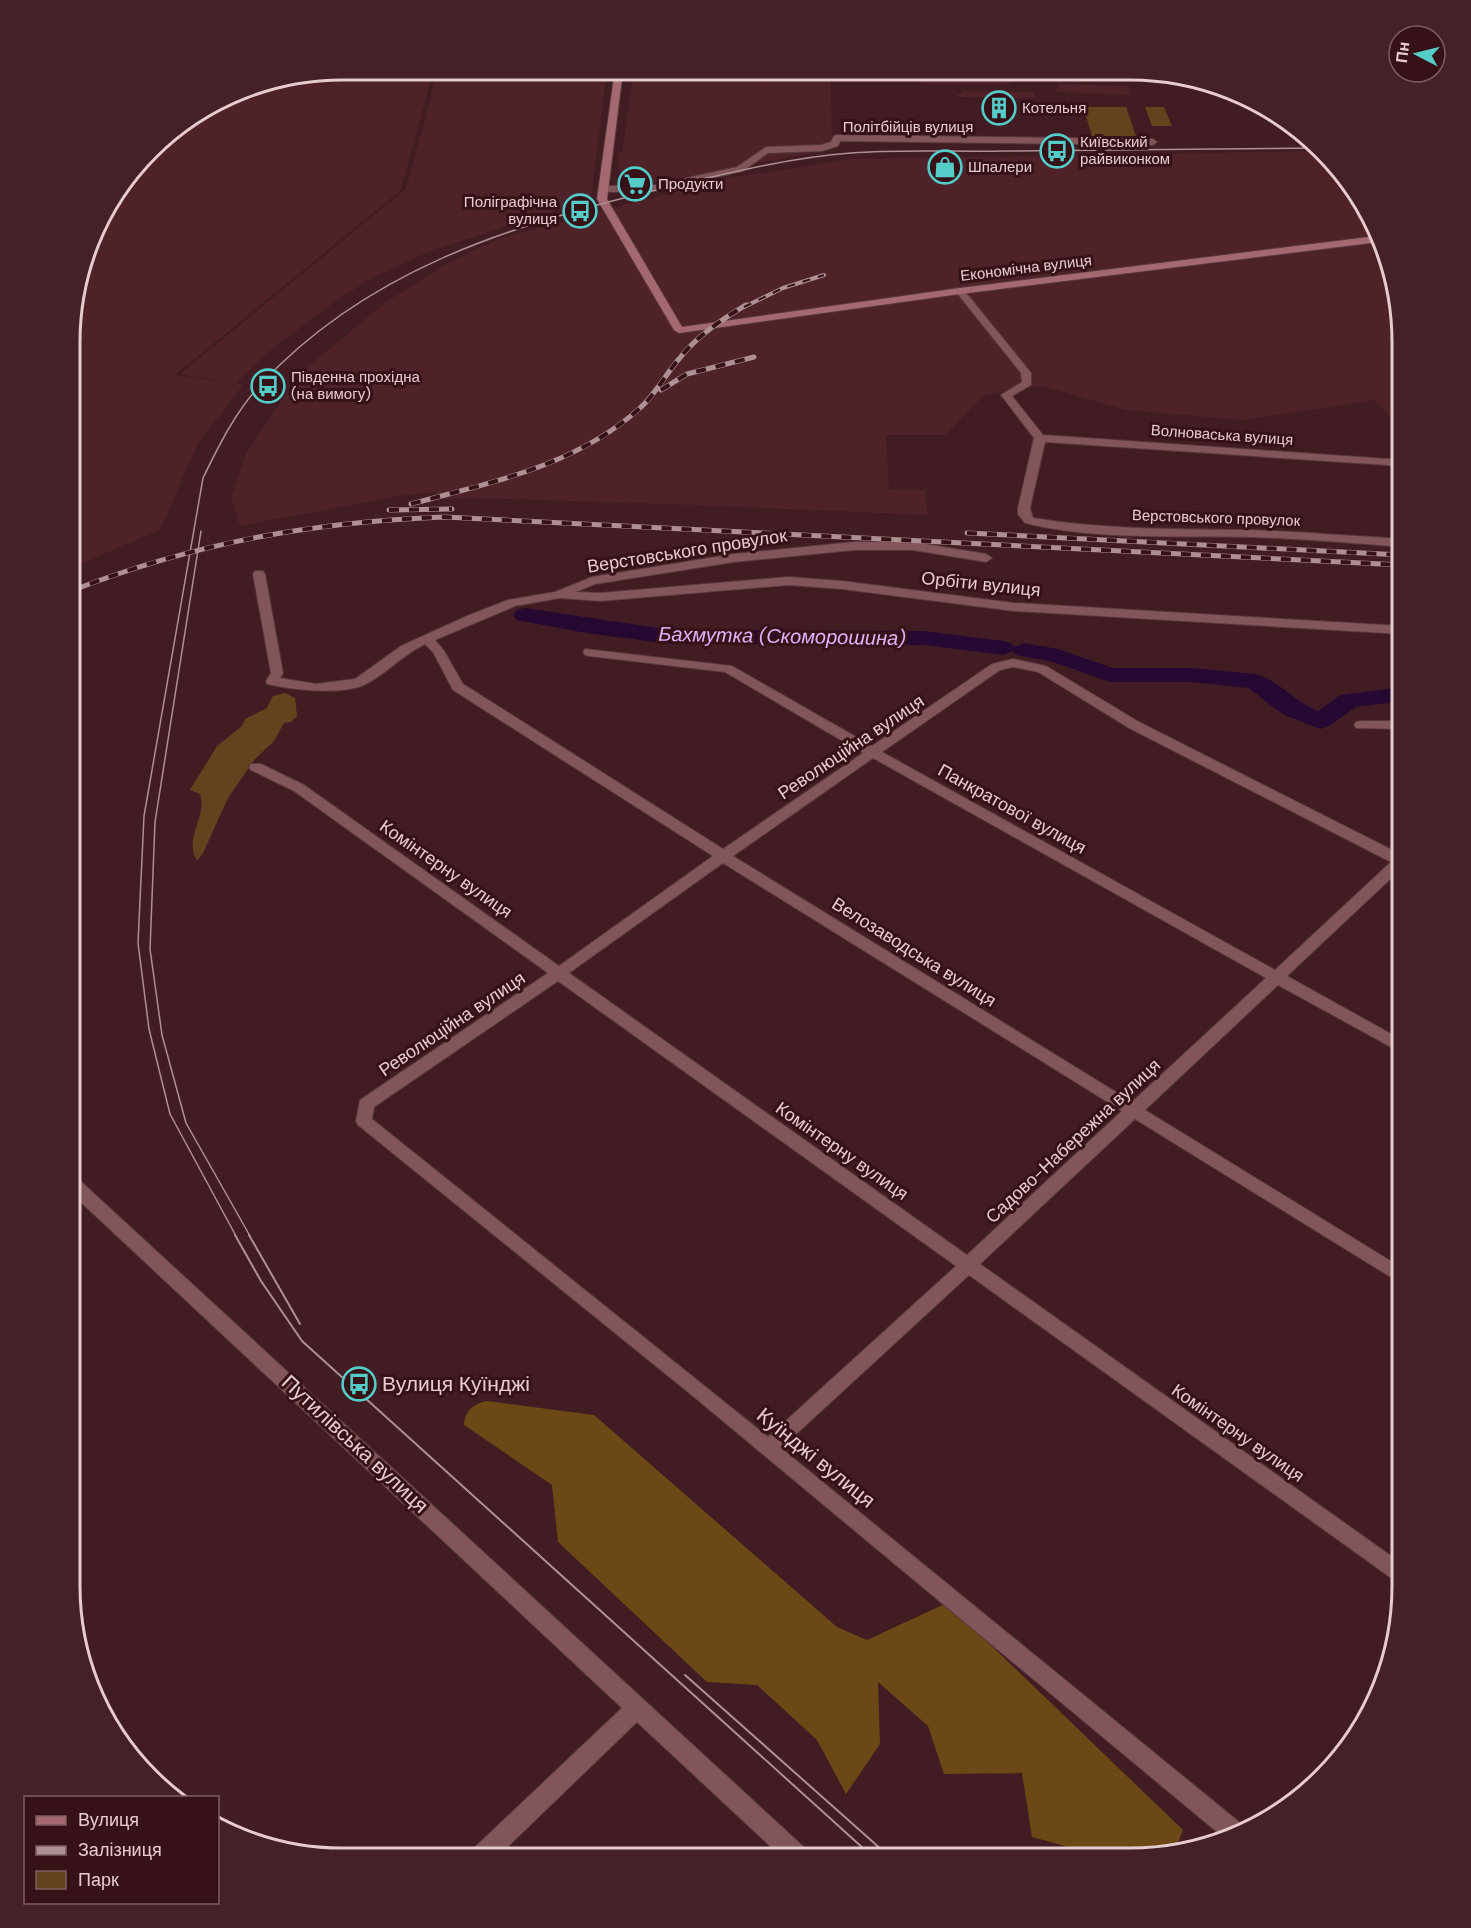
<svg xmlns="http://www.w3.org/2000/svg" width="1471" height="1928" viewBox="0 0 1471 1928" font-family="'DM Sans',sans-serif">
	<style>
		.built { fill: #4f222a }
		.green { fill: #61441e }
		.forest { fill: #6b4816 }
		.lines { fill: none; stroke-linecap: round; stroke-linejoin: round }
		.river { fill: #250933; fill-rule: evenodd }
		.street-casing { stroke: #58383e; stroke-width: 2 }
		.secondary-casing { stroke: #58383e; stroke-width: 2 }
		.street { fill: #81555a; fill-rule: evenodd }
		.secondary { fill: #a36870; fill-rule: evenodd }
		.tram-far1 { stroke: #ae9094; stroke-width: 1.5 }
		.tram { stroke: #ae9094; stroke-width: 2 }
		.rail-far1-casing { stroke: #ae9094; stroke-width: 4 }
		.rail-casing { stroke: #ae9094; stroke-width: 5 }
		.rail-far1 { stroke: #361218; stroke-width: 2; stroke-dasharray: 8; stroke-linecap: butt }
		.rail { stroke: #361218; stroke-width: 4; stroke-dasharray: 10; stroke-linecap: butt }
		.labels { text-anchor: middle; stroke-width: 6; stroke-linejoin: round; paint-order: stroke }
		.far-poi-label { font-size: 15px; fill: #e6cccf; stroke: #361218; text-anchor: start }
		.far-street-label { font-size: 15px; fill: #e6cccf; stroke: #361218 }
		.street-label { font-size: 18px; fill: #e6cccf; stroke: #361218 }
		.water-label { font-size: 20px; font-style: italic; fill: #dfb3fc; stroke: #361218 }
		.near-poi-label { font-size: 21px; fill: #e6cccf; stroke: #361218; text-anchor: start }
		.near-street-label { font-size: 21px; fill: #e6cccf; stroke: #361218 }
		.rim { fill: none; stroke: #e6cccf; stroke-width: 3 }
	</style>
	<rect width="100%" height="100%" fill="#411c22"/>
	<path class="built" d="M342,69H434L401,190L175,375L227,382L180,374L406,189L438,69L607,70L591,199L428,252L368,280L333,303L273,348L236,383L243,385L198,443L160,530L71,568V306L105,206L162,136L254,84Z
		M919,71H1008L1011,84H922Z
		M633,79L831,82L832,149L665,181L621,184L618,152H622Z
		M1058,84L1128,86L1131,95L1056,92Z
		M962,91L1034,92L1035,98L956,97V94H962Z
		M1322,151L1334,162L1374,221L1402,342V431L1375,400L1243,420L1126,410L1042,386L984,395L945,435H886L889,490H925L928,515L694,505L473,498L439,499L436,492L399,496L240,526L231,498L246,454L300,373L386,302L445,265L500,238L723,179L852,159Z"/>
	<path class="green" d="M1083,107H1126L1136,136H1092Z
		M1145,107H1164L1172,126H1152Z
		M285,693L295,698L297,716L291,722L284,723L274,741L255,759L228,798L203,853L197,861C183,838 208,816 200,794L190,790L217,746L242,726L245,719L267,708L273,696Z"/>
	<path class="forest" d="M486,1401L594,1415L837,1627L867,1640L947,1603L1183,1830L1176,1848L1129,1859H1112L1032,1837L1022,1773L944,1774L928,1726L878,1682L880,1744L846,1794L817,1740L757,1685L707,1682L558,1542L552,1485L464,1425C464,1412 473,1404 486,1401Z"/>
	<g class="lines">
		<path class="river" d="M525,608L671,630L924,631L1003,641L1011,643L1014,647L1024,643L1058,649L1113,668H1192L1255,674C1277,679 1295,702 1318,711L1340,695L1402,687V701L1356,707L1329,726L1320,729L1284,715L1248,688L1192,682H1110L1053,662L1016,655L1013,651L1003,655L924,645L671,644L586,633L517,620L513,615L517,610Z"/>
		<defs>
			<path id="street" d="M837,135L1153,139L1157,142L1153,145L840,141L838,146L822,151L768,153L743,171L655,191L603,192L598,189L603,186L655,185L737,167L766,147L821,145L831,142L834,136Z
				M957,289H963L1031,373V385L1012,396L1043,435L1402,460V466L1045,442L1030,508L1033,518C1105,530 1178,529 1251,530C1302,532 1352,536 1402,539V547C1352,543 1302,539 1252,537C1178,535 1097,541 1025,523L1018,514V508L1034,438L1001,395L1022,382L1021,373L957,293Z
				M854,542H913L986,554L992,558L986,562L913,550H854L734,562L595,584L576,592L600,593L789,577L842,581L1014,603L1402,626V634L1014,611L842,589L789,585L600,601L560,598L515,606L435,640L444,651L463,684L723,849L863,753L725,672L589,656L585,655L583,652L585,649L732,666L872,746L992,664L1013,659L1046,666L1139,722L1402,855V868L1287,976L1402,1040V1053L1278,985L1145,1110L1402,1268V1284L1135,1119L980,1264L1401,1563V1583L1394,1580L969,1275L781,1448L1244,1826L1246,1832L1223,1837L688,1392L358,1125L356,1121L360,1100L548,973L294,791L251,770L249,767L251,764H261L304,785L559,966L713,856L453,690L433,652L425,644C402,655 385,675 364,685C341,695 292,690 267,684L266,681L271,673L253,574L255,571H263L265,574L283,673L280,678L316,684L355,679L401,646L467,616L508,600L555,592L592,577L734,554ZM1013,667L1038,672L1129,728L1391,862L1275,970L882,752L1000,670ZM873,758L1266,978L1132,1102L733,856ZM723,863L1122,1111L967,1255L569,973ZM558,981L956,1266L768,1437L372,1119L374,1107Z
				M71,660H77L79,663L75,672L71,673Z
				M1361,721H1402V729L1356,728L1354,725L1356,722Z
				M70,1176L76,1177L807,1850L810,1858H783L637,1722L497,1857H470L473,1849L622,1708L70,1192Z"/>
			<path id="secondary" d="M615,70H623L607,199L682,327L960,288L1377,236L1379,242L960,294L679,333L674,330L597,199Z"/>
		</defs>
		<use href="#street" class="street-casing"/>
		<use href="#secondary" class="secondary-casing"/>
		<use href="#street" class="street"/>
		<use href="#secondary" class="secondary"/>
		<path class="tram-far1" d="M201,531L155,822L150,949L162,1035L186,1123L250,1236
			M236,1236L170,1114L149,1029L138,943L144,816L203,478C219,445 236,411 261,384C365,272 507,226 652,191C717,176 784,158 851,153C902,149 954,152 1005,151C1110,150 1214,149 1319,148"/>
		<path class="tram" d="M235,1235L261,1281L302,1341L874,1858
			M249,1235L300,1324
			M685,1675L891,1858"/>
		<defs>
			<path id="rail-far1" d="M744,307L783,288L824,275"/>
			<path id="rail" d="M661,390L687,374L754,357
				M411,504C492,482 575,466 639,409C656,394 665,375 679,359C697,336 721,320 746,305
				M389,510L452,509
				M967,533L1402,555
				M71,591C194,543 312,522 444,517L1402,565"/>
		</defs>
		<use href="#rail-far1" class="rail-far1-casing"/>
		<use href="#rail" class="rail-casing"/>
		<use href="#rail-far1" class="rail-far1"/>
		<use href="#rail" class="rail"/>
	</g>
	<defs>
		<symbol id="building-ring" viewBox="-11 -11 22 22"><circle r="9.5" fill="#361218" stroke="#54cdc8" stroke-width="1.5"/><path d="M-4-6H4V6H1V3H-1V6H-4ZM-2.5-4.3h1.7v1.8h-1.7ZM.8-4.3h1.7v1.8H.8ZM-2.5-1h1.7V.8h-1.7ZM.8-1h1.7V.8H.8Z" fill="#54cdc8"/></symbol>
		<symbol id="bus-ring" viewBox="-11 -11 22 22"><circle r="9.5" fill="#361218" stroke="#54cdc8" stroke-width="1.5"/><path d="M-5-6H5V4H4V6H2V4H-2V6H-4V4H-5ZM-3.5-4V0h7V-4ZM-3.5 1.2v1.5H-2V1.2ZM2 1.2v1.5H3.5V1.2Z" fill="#54cdc8"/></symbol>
		<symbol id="shop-ring" viewBox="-11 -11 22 22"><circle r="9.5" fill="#361218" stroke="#54cdc8" stroke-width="1.5"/><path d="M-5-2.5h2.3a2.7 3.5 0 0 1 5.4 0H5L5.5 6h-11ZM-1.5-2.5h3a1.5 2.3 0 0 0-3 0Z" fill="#54cdc8"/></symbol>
		<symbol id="supermarket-ring" viewBox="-11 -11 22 22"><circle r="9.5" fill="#361218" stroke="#54cdc8" stroke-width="1.5"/><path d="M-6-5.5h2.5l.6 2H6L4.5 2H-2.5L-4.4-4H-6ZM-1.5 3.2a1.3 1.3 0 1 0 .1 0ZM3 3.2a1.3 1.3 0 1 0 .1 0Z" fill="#54cdc8"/></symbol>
	</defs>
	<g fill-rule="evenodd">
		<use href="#building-ring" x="980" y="89" width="38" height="38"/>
		<use href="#bus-ring" x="1038" y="132" width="38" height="38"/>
		<use href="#shop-ring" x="926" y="148" width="38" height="38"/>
		<use href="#supermarket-ring" x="616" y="165" width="38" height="38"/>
		<use href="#bus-ring" x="561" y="192" width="38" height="38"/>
		<use href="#bus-ring" x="249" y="367" width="38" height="38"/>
		<use href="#bus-ring" x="340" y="1365" width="38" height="38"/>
	</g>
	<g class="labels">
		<g class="far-poi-label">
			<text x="1022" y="113">Котельня</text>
			<text x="1080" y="147">Київський<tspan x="1080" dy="17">райвиконком</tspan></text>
			<text x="968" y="172">Шпалери</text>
			<text x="658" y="189">Продукти</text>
			<text x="557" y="207" text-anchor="end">Поліграфічна<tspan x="557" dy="17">вулиця</tspan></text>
			<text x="291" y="382">Південна прохідна<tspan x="291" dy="17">(на вимогу)</tspan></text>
		</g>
		<g class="far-street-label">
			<text x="908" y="132">Політбійців вулиця</text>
			<text transform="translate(1026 268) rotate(-7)" y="5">Економічна вулиця</text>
			<text transform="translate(1222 435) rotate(4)" y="5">Волноваська вулиця</text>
			<text transform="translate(1216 518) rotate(2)" y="5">Верстовського провулок</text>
		</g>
		<g class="street-label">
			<text transform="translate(687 551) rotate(-9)" y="6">Верстовського провулок</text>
			<text transform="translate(981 584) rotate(6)" y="6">Орбіти вулиця</text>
			<text transform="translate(851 747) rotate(-34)" y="6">Революційна вулиця</text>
			<text transform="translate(1012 809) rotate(29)" y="6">Панкратової вулиця</text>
			<text transform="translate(446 869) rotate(35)" y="6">Комінтерну вулиця</text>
			<text transform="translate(914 952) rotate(32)" y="6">Велозаводська вулиця</text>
			<text transform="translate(452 1024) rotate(-34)" y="6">Революційна вулиця</text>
			<text transform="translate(1073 1141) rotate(-43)" y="6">Садово-Набережна вулиця</text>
			<text transform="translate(842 1151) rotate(35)" y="6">Комінтерну вулиця</text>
			<text transform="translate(1238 1433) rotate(35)" y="6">Комінтерну вулиця</text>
		</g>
		<g class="water-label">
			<text transform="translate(782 636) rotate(1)" y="7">Бахмутка (Скоморошина)</text>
		</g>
		<g class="near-poi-label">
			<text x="382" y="1391">Вулиця Куїнджі</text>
		</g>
		<g class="near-street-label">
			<text transform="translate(355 1444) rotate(43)" y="7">Путилівська вулиця</text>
			<text transform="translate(816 1458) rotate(39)" y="7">Куїнджі вулиця</text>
		</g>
	</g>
	<path d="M0 0H1471V1928H0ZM342 80H1130A262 262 0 0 1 1392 342V1586A262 262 0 0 1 1130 1848H342A262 262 0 0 1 80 1586V342A262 262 0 0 1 342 80Z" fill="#442127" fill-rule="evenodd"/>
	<path class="rim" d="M342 80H1130A262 262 0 0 1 1392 342V1586A262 262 0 0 1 1130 1848H342A262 262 0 0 1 80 1586V342A262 262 0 0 1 342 80Z"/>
	<rect x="24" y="1796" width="195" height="108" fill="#361218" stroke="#7c5c61" stroke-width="1.5"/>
	<rect x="36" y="1816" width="30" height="9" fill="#a36870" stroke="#7c5c61" stroke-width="1.5"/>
	<text x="78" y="1826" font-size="18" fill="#e6cccf">Вулиця</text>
	<rect x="36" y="1846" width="30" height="9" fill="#ae9094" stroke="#7c5c61" stroke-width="1.5"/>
	<text x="78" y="1856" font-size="18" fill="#e6cccf">Залізниця</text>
	<rect x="36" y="1871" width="30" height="18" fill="#61441e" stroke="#7c5c61" stroke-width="1.5"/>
	<text x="78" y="1886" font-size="18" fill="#e6cccf">Парк</text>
	<g transform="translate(1417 54) rotate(277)"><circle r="28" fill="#361218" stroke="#7c5c61" stroke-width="1.5"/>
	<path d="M0-4.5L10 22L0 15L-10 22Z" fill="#54cdc8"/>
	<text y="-9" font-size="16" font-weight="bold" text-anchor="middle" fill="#e6cccf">Пн</text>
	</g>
</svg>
